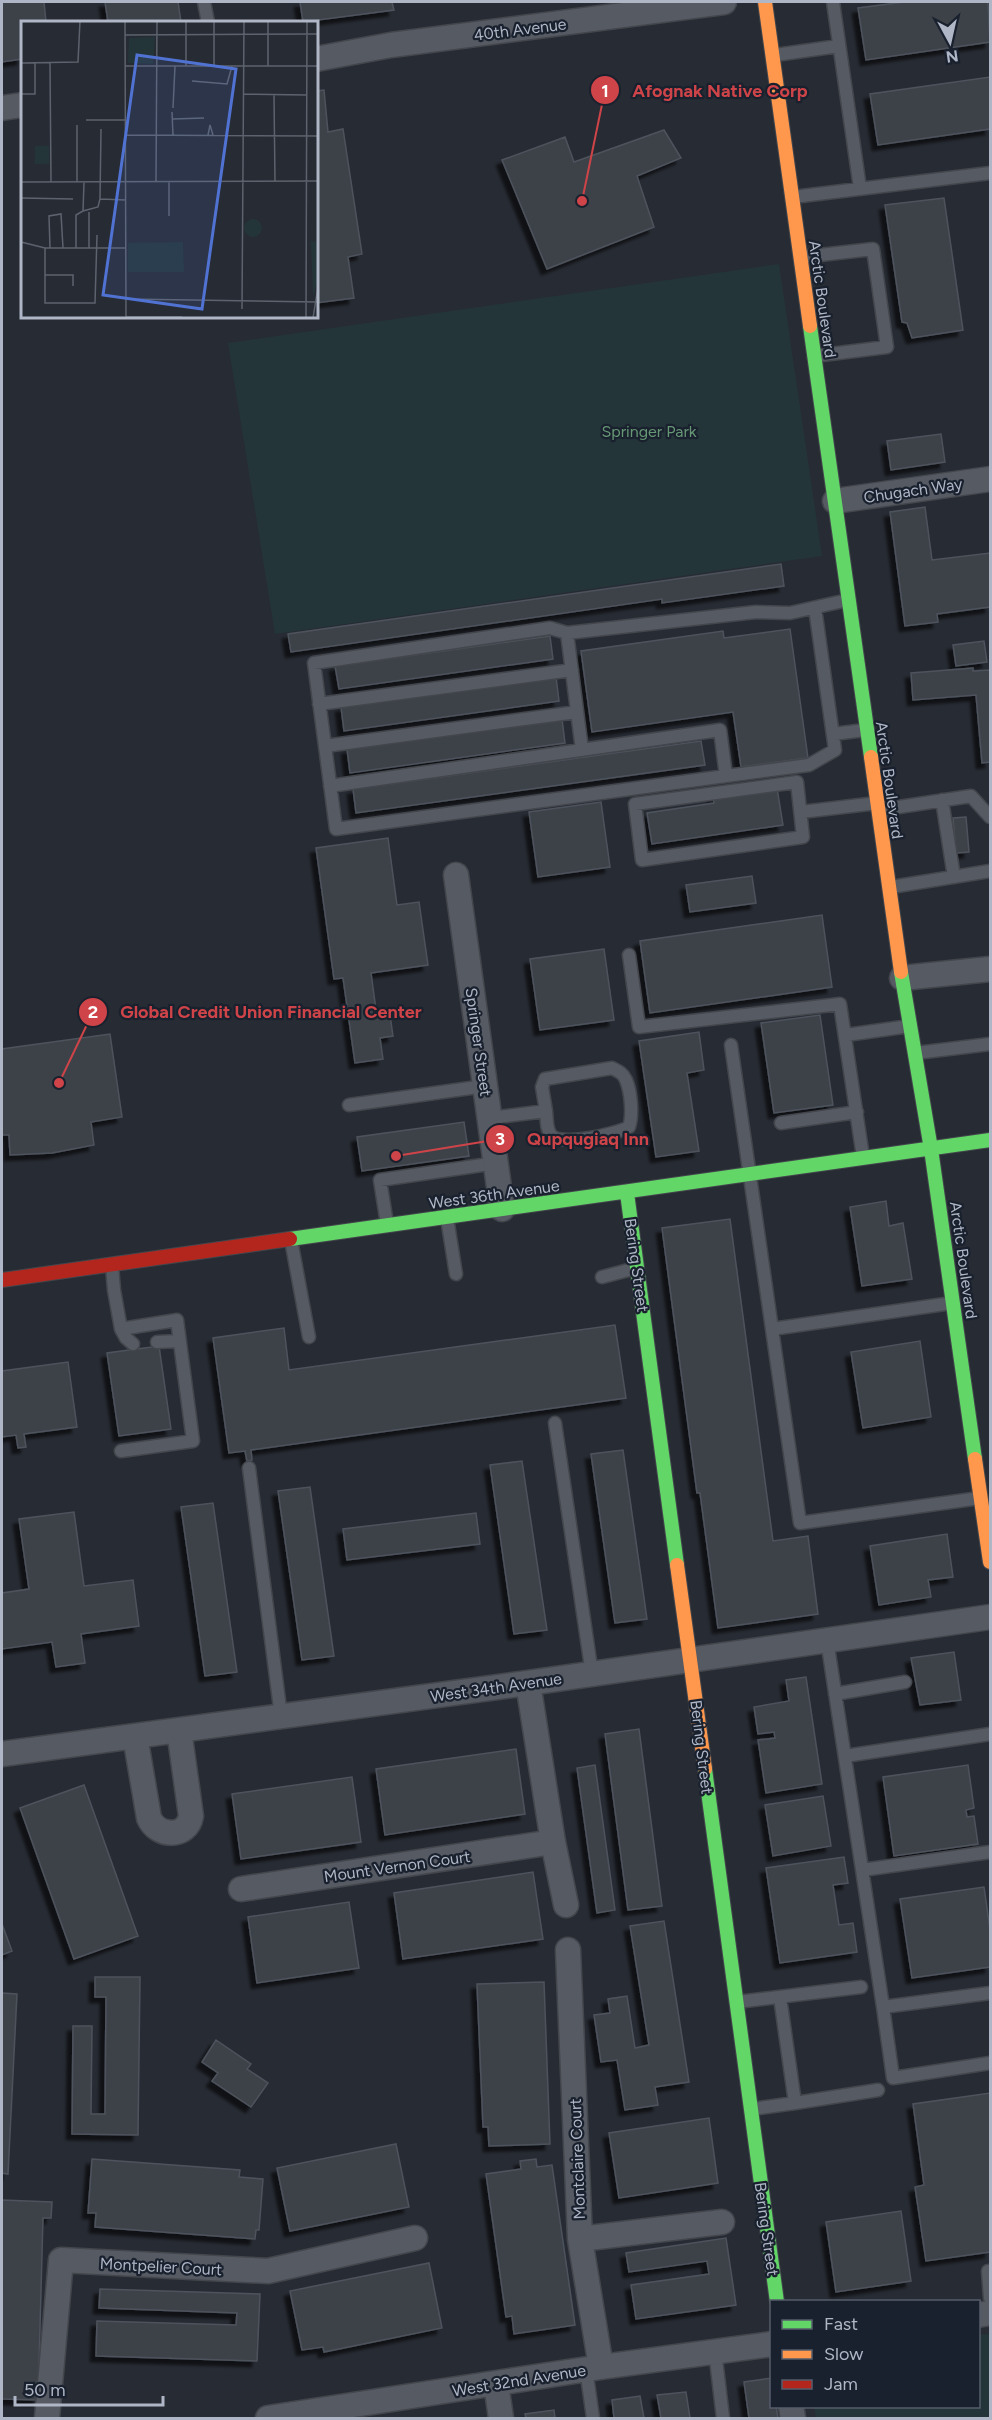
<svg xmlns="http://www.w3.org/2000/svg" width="992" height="2420" viewBox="0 0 992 2420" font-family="Figtree,sans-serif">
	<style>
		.green { fill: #243539 }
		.building { fill: #3e424a; stroke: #4e535c; stroke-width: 1.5; filter: url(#shadow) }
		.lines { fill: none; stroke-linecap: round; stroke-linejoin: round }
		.lane-casing { stroke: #43464c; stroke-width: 15 }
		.street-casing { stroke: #43464c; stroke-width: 27 }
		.fast-casing { stroke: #43464c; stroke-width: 16 }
		.slow-casing { stroke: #43464c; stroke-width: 16 }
		.jam-casing { stroke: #43464c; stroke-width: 16 }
		.lane { stroke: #565a62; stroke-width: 12 }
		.street { stroke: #565a62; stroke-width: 24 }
		.fast { stroke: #63d668; stroke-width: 14 }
		.slow { stroke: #ff974d; stroke-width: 14 }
		.jam { stroke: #b3261e; stroke-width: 14 }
		.labels { text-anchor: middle; stroke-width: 4.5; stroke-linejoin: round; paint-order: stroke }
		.street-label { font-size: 16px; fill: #afb6c6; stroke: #1a212e }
		.park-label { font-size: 16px; fill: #669775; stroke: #1a212e }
		.inset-road { fill: none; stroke: #5d636e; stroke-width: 1.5 }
		.view { fill: #5072d2; fill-opacity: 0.15; stroke: #5072d2; stroke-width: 3 }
		.inset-edge { fill: none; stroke: #afb6c6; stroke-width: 3 }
		.leader { fill: none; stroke: #ce4448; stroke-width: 2 }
		.callout-dot { fill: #ce4448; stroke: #1a212e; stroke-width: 2 }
		.mark-label { font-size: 18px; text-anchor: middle; font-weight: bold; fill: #fff }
		.callout-label { font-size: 18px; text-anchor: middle; font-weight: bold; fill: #ce4448; stroke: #1a212e; stroke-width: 4.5; stroke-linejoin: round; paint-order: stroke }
	</style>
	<defs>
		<filter id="shadow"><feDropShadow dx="-5.5" dy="5.5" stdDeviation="1.5" flood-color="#0009"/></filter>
	</defs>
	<rect width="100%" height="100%" fill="#272b33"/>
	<path class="green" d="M779,264L822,556L275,634L228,343Z
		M990,2334V2418H816L814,2407L978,2406L979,2335Z"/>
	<path class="building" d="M2,2H44L46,22H22V59L2,62Z
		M105,2H178L181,22H108Z
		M300,2H392L394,10L303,22Z
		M904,2H988L990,42L866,60L858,8Z
		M990,77V129L878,145L870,94Z
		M324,90L328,132L343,129L362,254L348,257L354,298L316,303V91Z
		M664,130L681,158L637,176L654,227L547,269L502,160L565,137L574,162Z
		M944,198L963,330L912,338L907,323L902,322L885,205Z
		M941,434L945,462L891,470L887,441Z
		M925,507L932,560L990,553V607L937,614L938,622L905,626L890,512Z
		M781,564L784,586L662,603V599L291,652L288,634Z
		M790,629L808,758L741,767L733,712L592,732L581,651L723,631L724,638Z
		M550,636L553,659L339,689L335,666Z
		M984,641L987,662L956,666L953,645Z
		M973,668V671L990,670V762L982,763L976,695L913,700L911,673Z
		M556,677L559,701L344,731L341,707Z
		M562,719L565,743L350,773L347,749Z
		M701,741L705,765L356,813L353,789Z
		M777,788L783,825L652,844L647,813L714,803L713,797Z
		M601,802L610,867L538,877L529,812Z
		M966,817L969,852L956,853L953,818Z
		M388,838L397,905L419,902L428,965L371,973L377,1017L390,1015L393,1036L380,1038L383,1059L355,1063L343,978L334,979L316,848Z
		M752,876L756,903L690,912L686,885Z
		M822,915L832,987L650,1013L640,941Z
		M604,949L614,1020L540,1030L530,959Z
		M820,1015L833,1105L774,1113L761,1023Z
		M699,1032L704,1070L687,1073L699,1151L656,1157L639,1041Z
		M110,1034L122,1117L91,1122L94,1145L52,1153L10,1155L9,1135H2V1049Z
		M464,1122L469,1156L362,1171L357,1137Z
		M886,1201L889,1226L903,1223L912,1279L862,1286L850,1207Z
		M730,1219L773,1541L808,1536L818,1614L718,1628L700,1493H697L662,1228Z
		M615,1325L626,1398L251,1450L252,1460L247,1461L245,1451L229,1453L213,1338L284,1328L289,1370Z
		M920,1341L931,1417L863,1428L851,1352Z
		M159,1346L171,1429L119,1436L107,1353Z
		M68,1362L77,1427L24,1434L26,1447L18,1448L16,1435L2,1437V1371Z
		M623,1450L647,1619L615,1623L591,1454Z
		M522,1461L547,1630L514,1634L490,1465Z
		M310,1487L334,1656L302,1660L278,1491Z
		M213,1503L237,1672L205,1676L181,1507Z
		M74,1512L84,1586L133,1580L139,1626L81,1634L85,1663L56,1667L52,1642L2,1649V1593L29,1589L19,1519Z
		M476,1513L480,1544L347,1560L343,1529Z
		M947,1534L953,1577L928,1580L931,1597L879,1605L870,1546Z
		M954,1652L961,1700L920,1705L911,1658Z
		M806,1677L822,1784L766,1793L758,1740L775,1738L774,1732L758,1734L754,1707L789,1701L786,1680Z
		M639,1729L662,1906L628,1910L605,1734Z
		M516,1749L525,1814L385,1835L376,1769Z
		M595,1765L615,1910L597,1913L577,1768Z
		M968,1765L974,1808L966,1810L967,1817L974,1816L978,1844L894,1856L883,1777Z
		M352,1777L361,1842L241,1859L232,1794Z
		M84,1785L138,1936L74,1959L20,1808Z
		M823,1796L831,1846L773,1856L765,1805Z
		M844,1857L848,1883L833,1885L839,1925L853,1923L857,1952L780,1963L766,1868Z
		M533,1872L543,1939L403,1959L394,1893Z
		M984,1887L990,1929V1967L912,1978L900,1899Z
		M349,1902L359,1968L257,1983L248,1917Z
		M664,1921L689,2082L655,2087L658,2105L625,2110L617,2060L601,2062L594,2015L610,2013L608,1999L627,1996L635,2048L649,2045L630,1926Z
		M2,1924L12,1951L2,1955Z
		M95,1977H140L138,2135L72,2134L73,2026H92L91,2114H105L106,1997H95Z
		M544,1982L550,2144L489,2146L488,2127H483L477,1984Z
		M2,1993L17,1994L8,2174L2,2173Z
		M216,2040L251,2064L247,2069L268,2083L251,2107L212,2081L218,2073L202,2062Z
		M990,2093V2252L926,2261L915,2187L924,2185L913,2104Z
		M709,2118L718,2183L619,2198L609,2133Z
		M396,2144L409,2207L290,2231L277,2168Z
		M92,2159L240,2170L239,2177L263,2179L259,2230H256L255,2239L95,2227L96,2213H88Z
		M536,2159L537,2167L552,2165L575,2325L514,2334L512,2316L506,2317L486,2174L521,2169L520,2161Z
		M2,2200L52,2202L51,2218H43L38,2400L2,2399Z
		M901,2211L911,2281L836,2292L826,2222Z
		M726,2238L736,2305L636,2319L631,2285L709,2274L707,2261L629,2272L626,2253Z
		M429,2263L442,2328L324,2352L323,2347L302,2350L290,2291Z
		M100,2289L260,2294L257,2361L96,2356L97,2321L236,2325L237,2313L99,2308Z
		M772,2378V2406H776L778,2418H749L744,2382Z
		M686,2392L690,2418H661L657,2395Z
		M640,2396L644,2418H614L612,2400Z
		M554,2410L555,2418H526L525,2414Z"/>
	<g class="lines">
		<defs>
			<path id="lane" d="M204,2L208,22
				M833,2L860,188
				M775,55L839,46
				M793,197L990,173
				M802,257L873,249L887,347L814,356
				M567,633L582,750
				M319,704L572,670
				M833,734L865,730
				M325,746L577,712
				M726,776L809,765L835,750L815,608
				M797,782L803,837L642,860L635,804Z
				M330,786L720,730L726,776L336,829L314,663L550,628L567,633L756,612L790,613L848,600
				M942,800L954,877
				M879,810L971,796L990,817
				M801,812L877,803
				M891,887L990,871
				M629,955L639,1027L840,1004L863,1157
				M846,1035L910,1026
				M731,1045L800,1523L980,1498
				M916,1053L990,1044
				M349,1105L485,1086
				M490,1118L546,1111C547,1119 546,1129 551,1135C561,1147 616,1134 629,1127C633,1115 631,1092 626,1080C623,1073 618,1071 612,1068L545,1079L542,1087L546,1111
				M781,1123L857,1112
				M447,1218L456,1274
				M387,1224L380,1180L496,1163
				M291,1240L309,1337
				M112,1266L114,1290L121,1329L177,1320L193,1441L121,1451
				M602,1277L636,1268
				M121,1329L126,1338L133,1344
				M772,1329L952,1303
				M157,1342L179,1341
				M555,1423L592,1674
				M249,1468L281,1716
				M827,1640L883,2007L990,1993
				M835,1694L905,1682
				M845,1756L990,1734
				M862,1870L990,1852
				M780,1997L795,2103L878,2090
				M737,2002L861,1987
				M883,2007L893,2078L990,2063
				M752,2109L795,2103
				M990,2271H988L990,2298
				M715,2351L723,2418
				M586,2369L593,2418"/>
			<path id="street" d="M316,59L391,45L724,2
				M2,108L22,105
				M835,501L990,479
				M456,875L502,1209
				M902,978L990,969
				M528,1683L553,1842L566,1905
				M135,1736L149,1818C157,1837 187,1839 191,1816L179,1730
				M2,1754L528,1683L990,1617
				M241,1889L553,1842
				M568,1950L580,2239L601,2367
				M580,2239L722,2222
				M978,2315L990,2313
				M496,2384L501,2418
				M791,2406L793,2418
				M47,2418L61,2260L268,2271L415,2238
				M268,2418L601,2367L772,2344"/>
			<path id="fast" d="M810,326L871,757
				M901,972L931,1149L975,1459
				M627,1193L677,1565
				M290,1239L990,1140
				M705,1769L777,2302"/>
			<path id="slow" d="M765,2L810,326
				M871,757L901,972
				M975,1459L990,1562
				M677,1565L705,1769"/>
			<path id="jam" d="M2,1280L290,1239"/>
		</defs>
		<use href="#lane" class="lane-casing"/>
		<use href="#street" class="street-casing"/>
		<use href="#fast" class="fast-casing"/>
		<use href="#slow" class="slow-casing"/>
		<use href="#jam" class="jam-casing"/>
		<use href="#lane" class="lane"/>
		<use href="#street" class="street"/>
		<use href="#fast" class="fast"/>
		<use href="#slow" class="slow"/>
		<use href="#jam" class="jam"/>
	</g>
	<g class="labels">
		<g class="street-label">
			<text transform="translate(520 29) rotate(-7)" y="6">40th Avenue</text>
			<text transform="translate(823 299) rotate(82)" y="6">Arctic Boulevard</text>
			<text transform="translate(913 490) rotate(-8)" y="6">Chugach Way</text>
			<text transform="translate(890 780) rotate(82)" y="6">Arctic Boulevard</text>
			<text transform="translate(479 1042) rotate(82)" y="6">Springer Street</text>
			<text transform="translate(494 1194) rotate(-8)" y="6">West 36th Avenue</text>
			<text transform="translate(964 1260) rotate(82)" y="6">Arctic Boulevard</text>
			<text transform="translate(637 1265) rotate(82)" y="6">Bering Street</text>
			<text transform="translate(496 1687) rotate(-8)" y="6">West 34th Avenue</text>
			<text transform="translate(702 1747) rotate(83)" y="6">Bering Street</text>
			<text transform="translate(397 1866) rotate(-8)" y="6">Mount Vernon Court</text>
			<text transform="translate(577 2159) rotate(-92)" y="6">Montclaire Court</text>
			<text transform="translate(767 2229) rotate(82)" y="6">Bering Street</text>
			<text transform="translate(161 2266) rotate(3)" y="6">Montpelier Court</text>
			<text transform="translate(519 2380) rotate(-9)" y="6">West 32nd Avenue</text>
		</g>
		<g class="park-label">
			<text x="649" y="437">Springer Park</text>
		</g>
	</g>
	<g transform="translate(21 21)">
		<rect width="297" height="297" fill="#272b33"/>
		<path d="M134,16L132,43L107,42L108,17ZM14,125H28V143H14ZM223 207a9 9 0 1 1 18 0a9 9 0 1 1-18 0ZM290,220L297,221V259L292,276ZM162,221L163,251H107V222Z" fill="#243539"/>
		<path class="inset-road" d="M104,0L105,297M193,0V44M104,14L297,13M0,42L57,41L59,0M29,42L30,161M104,45H297M165,45V0M247,45V0M171,60L206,63L211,45M0,73H14V42M223,73L286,74M253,74L254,161M152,87L154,45M151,91L152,114M152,98L183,97M65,99H104M56,104V161M104,114L297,115M187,114L189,104L192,114M0,115V73M0,161L297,160M135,161L136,0M0,177L52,178M79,178L105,179M62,190L77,186L79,178L80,108M148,195V161M0,221L24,227H105M24,227V282H74L76,214M29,227L28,195L40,193L42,227M55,227V194L62,190L63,161M68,227V191M24,254H52V265M105,278L296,281M221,288L223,0M105,296H161M285,297L286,0M292,297L297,266"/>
		<path class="view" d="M116,34L215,48L181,288L82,274Z"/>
		<rect width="297" height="297" class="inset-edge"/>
	</g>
	<path class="leader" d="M582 201L605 90M59 1083L93 1012M396 1156L500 1139"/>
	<g class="callout-dot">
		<circle cx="582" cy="201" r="6"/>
		<circle cx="59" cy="1083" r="6"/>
		<circle cx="396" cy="1156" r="6"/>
		<circle cx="605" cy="90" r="15"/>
		<circle cx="93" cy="1012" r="15"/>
		<circle cx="500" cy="1139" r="15"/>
	</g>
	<g class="mark-label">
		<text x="605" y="97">1</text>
		<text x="93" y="1018">2</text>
		<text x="500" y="1145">3</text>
	</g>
	<g class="callout-label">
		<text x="720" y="97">Afognak Native Corp</text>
		<text x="271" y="1018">Global Credit Union Financial Center</text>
		<text x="588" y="1145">Qupqugiaq Inn</text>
	</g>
	<rect width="992" height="2420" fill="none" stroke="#afb6c6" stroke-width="6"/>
	<rect x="770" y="2300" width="210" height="108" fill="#1a212e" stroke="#565d6b" stroke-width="1.5"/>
	<rect x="782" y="2320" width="30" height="9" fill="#63d668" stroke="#565d6b" stroke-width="1.5"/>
	<text x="824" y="2330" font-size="18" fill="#afb6c6">Fast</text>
	<rect x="782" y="2350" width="30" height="9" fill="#ff974d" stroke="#565d6b" stroke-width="1.5"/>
	<text x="824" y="2360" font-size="18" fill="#afb6c6">Slow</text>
	<rect x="782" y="2380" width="30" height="9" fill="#b3261e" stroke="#565d6b" stroke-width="1.5"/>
	<text x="824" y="2390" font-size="18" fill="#afb6c6">Jam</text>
	<g transform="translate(950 42) rotate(172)" stroke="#1a212e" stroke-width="4.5" paint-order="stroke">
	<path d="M0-4.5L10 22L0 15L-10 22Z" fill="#afb6c6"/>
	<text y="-9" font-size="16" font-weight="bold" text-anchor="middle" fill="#afb6c6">N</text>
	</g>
	<path d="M15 2396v9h148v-9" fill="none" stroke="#afb6c6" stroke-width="3"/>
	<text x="24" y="2396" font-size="18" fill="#afb6c6" stroke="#1a212e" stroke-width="4.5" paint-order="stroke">50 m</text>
</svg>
